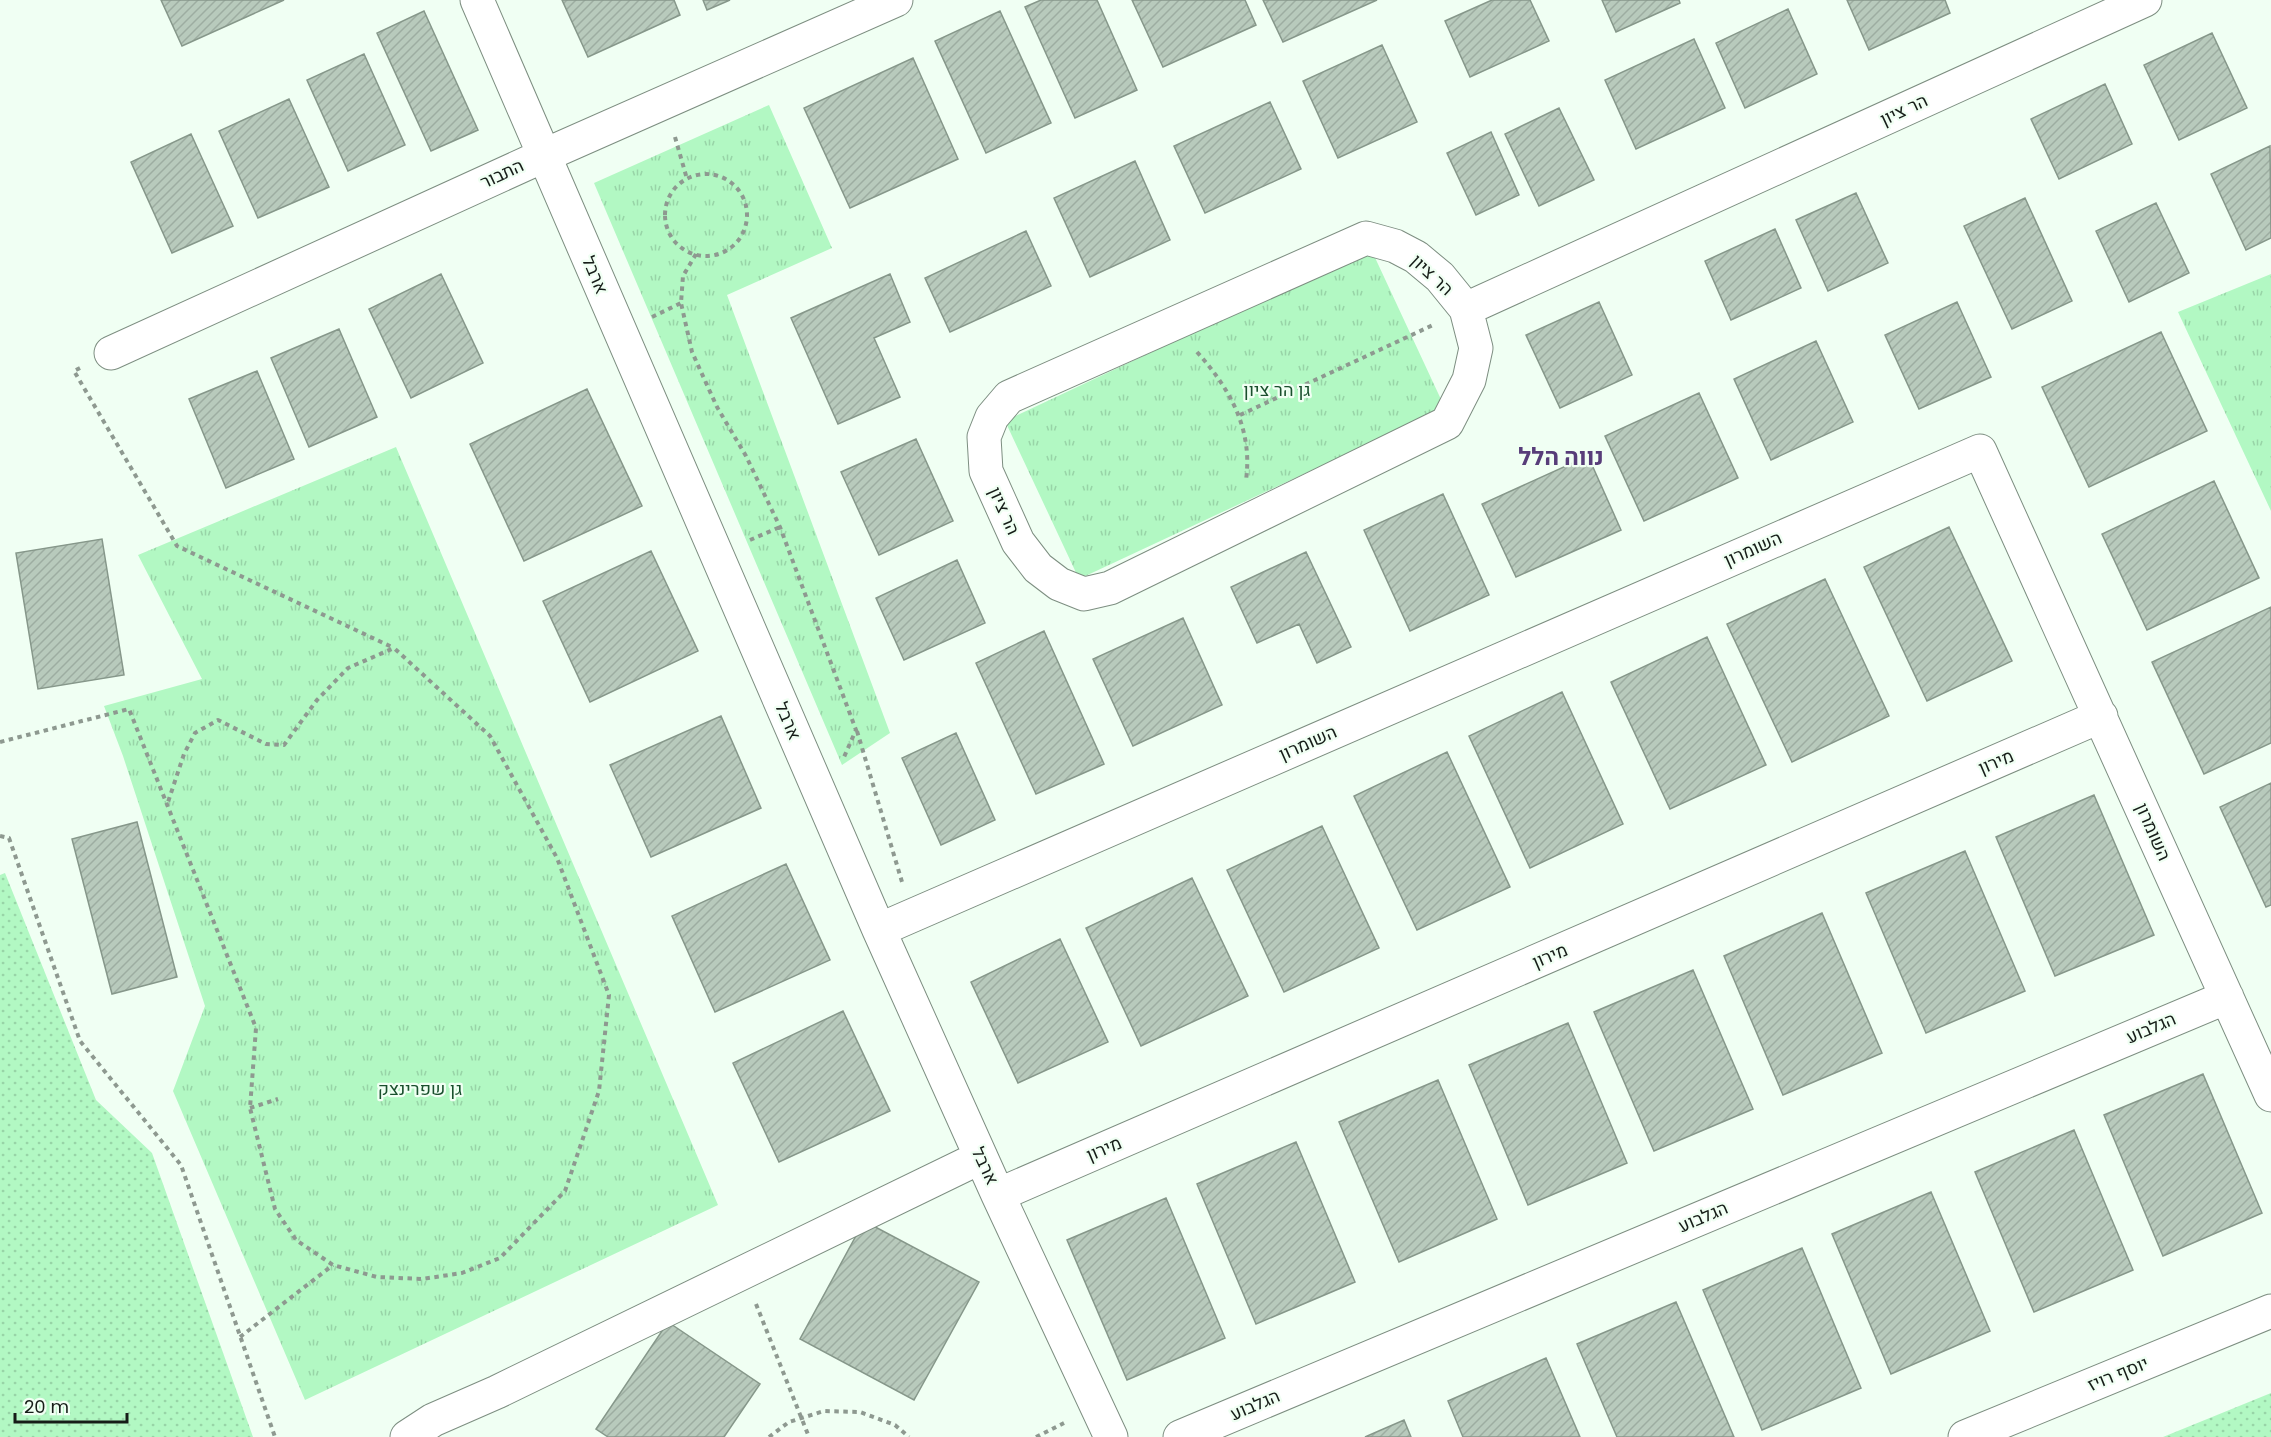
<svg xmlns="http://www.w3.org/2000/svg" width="2271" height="1437" viewBox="0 0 2271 1437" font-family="Poppins,Heebo,sans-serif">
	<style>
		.grass { fill: url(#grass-dots) }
		.park { fill: url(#park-tufts) }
		.building { fill: url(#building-hatch); stroke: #86978a; stroke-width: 1.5 }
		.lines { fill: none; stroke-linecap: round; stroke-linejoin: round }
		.minor-casing { stroke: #7d8e81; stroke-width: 35 }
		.path { stroke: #8e9990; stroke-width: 4; stroke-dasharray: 4.5 4.5; stroke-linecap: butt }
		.minor { stroke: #fff; stroke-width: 33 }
		.labels { text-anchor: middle; stroke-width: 4.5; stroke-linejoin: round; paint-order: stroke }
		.street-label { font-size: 18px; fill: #161d18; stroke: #f0fff3 }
		.park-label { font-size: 18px; fill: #19502d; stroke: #f0fff3 }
		.district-label { font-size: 24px; font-weight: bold; fill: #573d79; stroke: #f0fff3 }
	</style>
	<defs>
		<pattern id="grass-dots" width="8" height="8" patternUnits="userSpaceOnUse" patternTransform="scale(1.5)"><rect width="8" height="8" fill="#b2f8c3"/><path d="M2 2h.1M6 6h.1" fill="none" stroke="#98d4a7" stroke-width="1.8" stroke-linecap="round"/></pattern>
		<pattern id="park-tufts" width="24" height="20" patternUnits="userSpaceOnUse" patternTransform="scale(1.5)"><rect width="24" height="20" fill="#b2f8c3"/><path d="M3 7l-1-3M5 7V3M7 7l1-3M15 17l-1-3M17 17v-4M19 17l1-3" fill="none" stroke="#98d4a7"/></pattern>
		<pattern id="building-hatch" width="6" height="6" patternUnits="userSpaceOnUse" patternTransform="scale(1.5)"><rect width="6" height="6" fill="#b8cabc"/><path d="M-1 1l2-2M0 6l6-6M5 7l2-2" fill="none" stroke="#9dada1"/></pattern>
	</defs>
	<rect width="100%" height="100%" fill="#f0fff3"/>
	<path class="grass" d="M5,873L96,1100L152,1153L253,1437H0V875Z
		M2271,1393V1437H2163Z"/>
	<path class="park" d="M769,105L832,248L727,295L890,733L842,765L594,183Z
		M1371,249L1445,408L1079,579L1005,421Z
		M2271,274V511L2178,312Z
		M396,447L718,1205L305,1400L173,1091L205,1006L123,756L104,706L202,679L138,555Z"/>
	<path class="building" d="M161,0H284L182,46Z
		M562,0H674L680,15L588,57Z
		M703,0H730L707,10Z
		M1041,0H1097L1137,90L1075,118L1025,7Z
		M1132,0H1245L1256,25L1163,67Z
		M1263,0H1377L1283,42Z
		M1492,0H1530L1549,41L1470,77L1445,21Z
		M1602,0H1679L1680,3L1616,32Z
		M1847,0H1945L1950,13L1869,50Z
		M1788,9L1817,74L1745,108L1716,43Z
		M424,11L478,130L431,151L377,33Z
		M1000,11L1051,123L986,153L935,41Z
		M2212,33L2247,108L2179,140L2144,65Z
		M1694,39L1725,108L1636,149L1605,80Z
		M1382,45L1417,122L1338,158L1303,81Z
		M364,54L405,145L348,171L307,80Z
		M913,58L958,159L850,208L804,108Z
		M2105,84L2132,144L2059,179L2031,119Z
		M289,99L329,187L258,218L219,131Z
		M1270,102L1301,169L1205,213L1174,146Z
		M1559,108L1594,180L1539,206L1505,134Z
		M1491,132L1519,195L1476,215L1447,153Z
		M191,134L233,226L172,253L131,162Z
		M2270,146L2271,238L2246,250L2211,174Z
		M1135,161L1170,240L1090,277L1054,198Z
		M1856,193L1888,263L1828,291L1796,220Z
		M2025,198L2072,301L2012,329L1964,226Z
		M2156,203L2189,273L2129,302L2096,231Z
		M1775,229L1801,288L1731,320L1705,261Z
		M1026,231L1051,286L950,332L925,278Z
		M441,274L483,363L411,398L369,309Z
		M890,274L910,322L874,338L900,397L838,424L791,318Z
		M1599,302L1632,375L1560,408L1526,335Z
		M1957,302L1991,377L1919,409L1885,335Z
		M339,329L377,417L309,447L271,358Z
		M2161,332L2207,431L2089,487L2042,387Z
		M1816,341L1853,422L1771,460L1734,379Z
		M257,371L294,459L226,488L189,399Z
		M587,389L642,506L524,561L470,444Z
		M1699,393L1738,478L1644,521L1605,436Z
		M916,439L953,521L879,555L841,472Z
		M1588,456L1621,530L1516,577L1482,504Z
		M2214,481L2259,578L2147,630L2102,534Z
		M1443,494L1489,595L1410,631L1364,530Z
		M1949,527L2012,661L1927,701L1864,567Z
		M102,539L124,675L38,689L16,553Z
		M651,551L698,651L590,702L543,601Z
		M1306,552L1351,647L1317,663L1299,624L1257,643L1231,587Z
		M957,560L985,623L904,660L876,598Z
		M1825,579L1889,716L1792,762L1727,624Z
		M2271,607V743L2204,774L2152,662Z
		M1183,618L1222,705L1133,746L1093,659Z
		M1044,631L1104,764L1036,794L976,663Z
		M1707,637L1766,765L1670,809L1611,682Z
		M1562,692L1623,824L1530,868L1469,736Z
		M721,716L761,808L651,857L610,765Z
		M956,733L995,820L941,845L902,758Z
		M1447,752L1510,887L1417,930L1354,796Z
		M2271,783V905L2266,907L2220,807Z
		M2094,795L2154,935L2055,976L1996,837Z
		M137,822L177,977L112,994L72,839Z
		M1322,826L1379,948L1284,992L1227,870Z
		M1965,851L2025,991L1926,1033L1866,893Z
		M786,864L830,960L715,1012L672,916Z
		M1192,878L1248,996L1141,1046L1086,928Z
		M1822,913L1882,1053L1783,1095L1724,956Z
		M1060,939L1108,1042L1018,1083L971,982Z
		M1693,970L1753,1109L1654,1151L1594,1012Z
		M843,1011L890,1111L779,1162L733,1063Z
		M1568,1023L1627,1163L1528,1205L1469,1065Z
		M2203,1074L2262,1213L2163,1256L2104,1115Z
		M1438,1080L1497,1219L1399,1262L1339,1122Z
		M2074,1130L2133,1270L2034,1312L1975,1172Z
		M1296,1142L1355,1282L1256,1324L1197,1184Z
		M1931,1192L1990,1331L1891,1374L1832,1234Z
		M1166,1198L1225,1338L1127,1380L1067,1240Z
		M864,1221L979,1282L914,1400L800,1339Z
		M1802,1248L1861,1388L1762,1430L1703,1290Z
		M1676,1302L1734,1437H1617L1577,1344Z
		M668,1322L760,1384L724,1437H608L596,1429Z
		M1546,1358L1580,1437H1463L1448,1401Z
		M1404,1420L1411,1437H1365L1381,1430Z"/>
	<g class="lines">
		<defs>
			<path id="minor" d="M477,0L879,930L998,1195L1111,1437
				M1366,238L1395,246L1416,257L1440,277L1466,309L1476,348L1469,380L1447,423L1110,588L1084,594L1059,584L1038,568L1018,542L986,471L984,437L992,417L1009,397Z
				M1466,309L2145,0
				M111,353L543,156L896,0
				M879,930L1980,451L2271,1095
				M998,1195L2101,716
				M407,1437L433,1420L497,1392L981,1157
				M1180,1437L2227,997
				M1965,1437L2271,1311"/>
		</defs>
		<use href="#minor" class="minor-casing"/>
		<path class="path" d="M675,137L687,179
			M665 215a41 41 0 1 1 82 0a41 41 0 1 1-82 0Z
			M696,254L683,276L681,303L692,352L717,407L746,456L780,527L856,730L844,757
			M652,317L681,303
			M1197,352C1230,389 1253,429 1246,480
			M80,368L74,371L177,546L394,648
			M1240,415L1433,325
			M750,540L780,527
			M857,731L902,882
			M0,742L129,709L256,1028L250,1108L275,1209L296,1240L333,1265L377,1277L422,1279L462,1273L500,1258L565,1191L599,1091L609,995L557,858L490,736L394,648L348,668L317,700L284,745L266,744L218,720L195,733L184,754L167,805
			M0,836L9,838L80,1041L181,1165L275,1437
			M250,1108L278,1099
			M756,1304L809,1437
			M240,1337L333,1265
			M769,1437L789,1422L824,1411L860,1412L895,1425L909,1437
			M1036,1437L1064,1423"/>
		<use href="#minor" class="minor"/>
	</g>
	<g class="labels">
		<g class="street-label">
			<text transform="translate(1904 110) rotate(-25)" y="6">הר ציון</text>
			<text transform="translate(502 174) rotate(-25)" y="6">התבור</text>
			<text transform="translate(595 275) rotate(67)" y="6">ארבל</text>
			<text transform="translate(1432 275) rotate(43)" y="6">הר ציון</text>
			<text transform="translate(1004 511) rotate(66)" y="6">הר ציון</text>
			<text transform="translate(1753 549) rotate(-24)" y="6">השומרון</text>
			<text transform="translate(788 721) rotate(67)" y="6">ארבל</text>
			<text transform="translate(1308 743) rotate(-24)" y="6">השומרון</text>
			<text transform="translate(1996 762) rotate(-23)" y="6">מירון</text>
			<text transform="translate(2153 832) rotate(66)" y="6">השומרון</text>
			<text transform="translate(1550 956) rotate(-23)" y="6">מירון</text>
			<text transform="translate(2151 1028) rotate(-23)" y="6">הגלבוע</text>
			<text transform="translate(1104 1149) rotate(-23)" y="6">מירון</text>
			<text transform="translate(985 1166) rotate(65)" y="6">ארבל</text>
			<text transform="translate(1703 1217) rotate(-23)" y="6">הגלבוע</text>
			<text transform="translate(2118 1374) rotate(-22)" y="6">יוסף רויז</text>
			<text transform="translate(1255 1405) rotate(-23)" y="6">הגלבוע</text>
		</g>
		<g class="park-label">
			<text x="1277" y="396">גן הר ציון</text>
			<text x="420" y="1095">גן שפרינצק</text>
		</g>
		<g class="district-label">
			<text x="1561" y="465">נווה הלל</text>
		</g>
	</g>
	<path d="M15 1413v9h112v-9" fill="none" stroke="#161d18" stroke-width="3"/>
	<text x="24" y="1413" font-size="18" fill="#161d18" stroke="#f0fff3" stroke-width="4.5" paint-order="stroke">20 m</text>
</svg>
